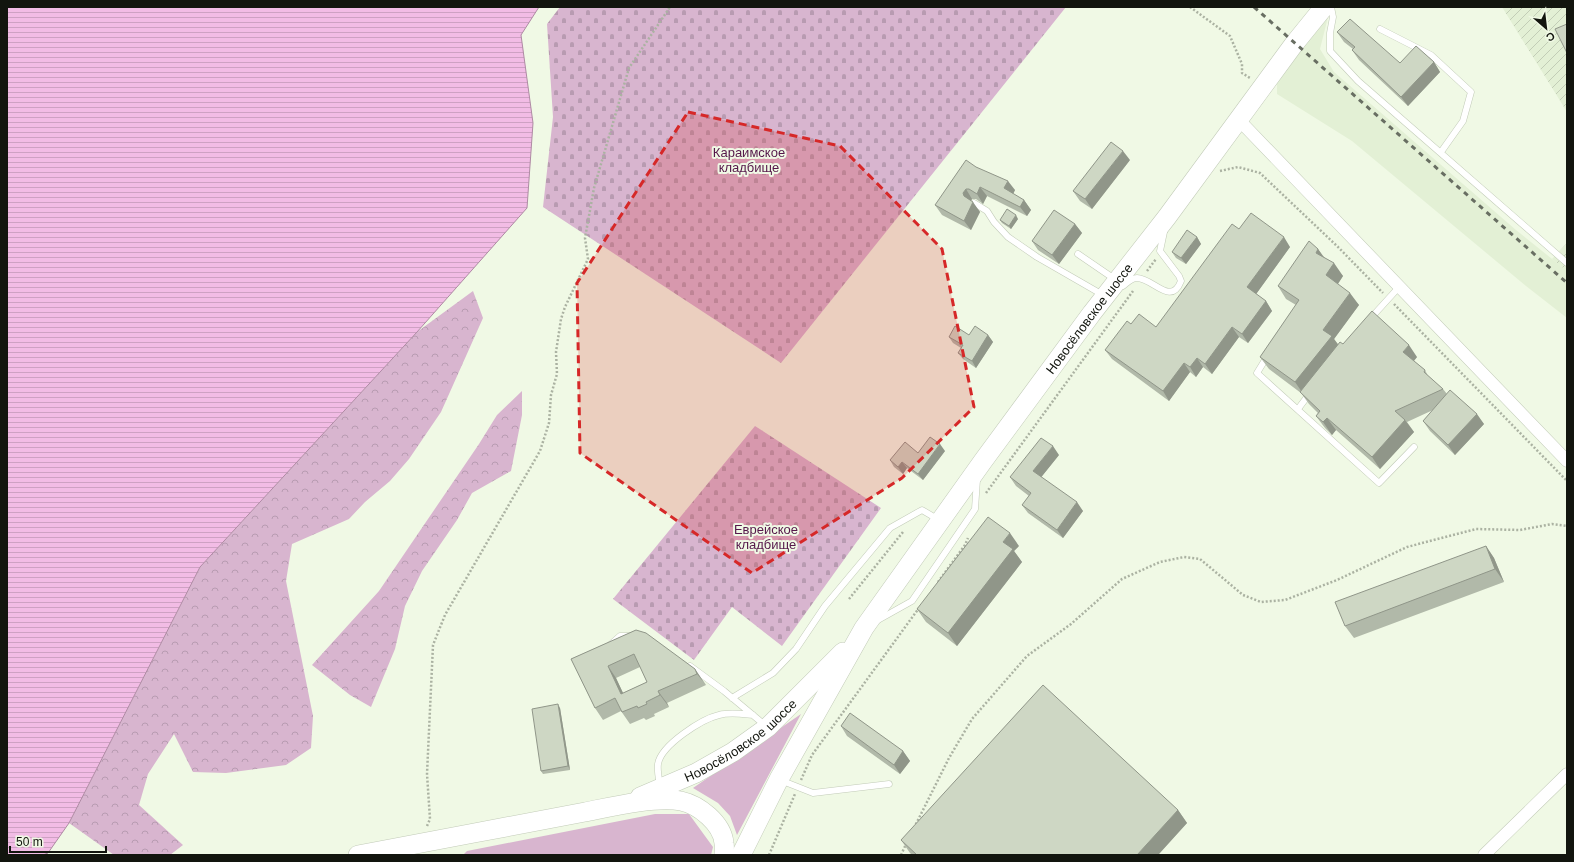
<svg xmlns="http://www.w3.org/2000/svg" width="1574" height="862" viewBox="0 0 1574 862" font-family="Arial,sans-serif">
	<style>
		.built { fill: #e3f0d5 }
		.industrial { fill: url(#industrial-furrows) }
		.grass { fill: #d8b5cf }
		.forest { fill: url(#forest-crowns) }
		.cemetery { fill: url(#cemetery-stones) }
		.water { fill: url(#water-rules); stroke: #af8aa4 }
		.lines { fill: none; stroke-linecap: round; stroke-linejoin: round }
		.lane-casing { stroke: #c2cbb8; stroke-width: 7 }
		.street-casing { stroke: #c2cbb8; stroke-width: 13 }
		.primary-casing { stroke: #c2cbb8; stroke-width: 20 }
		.path { stroke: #abb2a2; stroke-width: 2.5; stroke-dasharray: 2 2; stroke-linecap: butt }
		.lane { stroke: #fff; stroke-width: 6 }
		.street { stroke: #fff; stroke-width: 12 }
		.primary { stroke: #fff; stroke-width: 19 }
		.rail { stroke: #686e62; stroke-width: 3; stroke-dasharray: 5 5; stroke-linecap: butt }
		.wall { fill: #b1b9a9; fill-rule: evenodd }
		.shaded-wall { fill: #909689 }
		.building { fill: #ced7c4; stroke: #909689; fill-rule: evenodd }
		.marked { fill: #d62828; fill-opacity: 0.2; stroke: #d62828; stroke-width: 3; stroke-dasharray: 8 5; stroke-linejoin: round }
		.labels { text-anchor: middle; stroke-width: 4; stroke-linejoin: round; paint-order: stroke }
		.park-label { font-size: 13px; fill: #55174a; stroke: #f0f9e5 }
		.street-label { font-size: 13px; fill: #12150e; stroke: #f0f9e5 }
	</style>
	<defs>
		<pattern id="industrial-furrows" width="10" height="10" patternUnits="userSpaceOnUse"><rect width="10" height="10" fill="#e3f0d5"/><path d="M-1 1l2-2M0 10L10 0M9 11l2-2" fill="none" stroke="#c2cdb6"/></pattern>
		<pattern id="forest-crowns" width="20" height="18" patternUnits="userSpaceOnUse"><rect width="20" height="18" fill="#d8b5cf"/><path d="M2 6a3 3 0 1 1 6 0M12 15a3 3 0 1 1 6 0" fill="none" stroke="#b89bb1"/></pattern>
		<pattern id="cemetery-stones" width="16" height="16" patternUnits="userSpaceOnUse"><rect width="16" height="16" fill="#d8b5cf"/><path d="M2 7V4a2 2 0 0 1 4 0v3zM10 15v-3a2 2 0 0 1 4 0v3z" fill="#b89bb1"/></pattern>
		<pattern id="water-rules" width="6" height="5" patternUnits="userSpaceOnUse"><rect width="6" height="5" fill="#f2bce5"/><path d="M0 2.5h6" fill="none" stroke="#cea1c3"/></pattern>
	</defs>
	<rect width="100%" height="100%" fill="#f0f9e5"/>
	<path class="built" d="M1328,17L1320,49L1334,72L1516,230L1567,271V318L1526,286L1352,141L1277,94V81Z"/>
	<path class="industrial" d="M1502,7H1567V112Z
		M1567,243V271L1552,259Z"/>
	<path class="grass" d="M801,714L737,835L730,816L718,803L693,788Z
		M655,814H689L713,847L711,855H463L467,851Z"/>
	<path class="forest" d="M473,291L483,318L441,412L409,459L390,481L365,502L349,519L292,544L286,581L313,716L311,748L286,765L226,773L193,772L174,734L148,774L139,805L183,845L170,855H114L69,823L200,567L417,332Z
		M522,391V415L511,471L472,493L457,520L422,571L405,606L395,649L371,707L350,695L312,665L379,591L479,444L497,415Z"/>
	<path class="cemetery" d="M560,7H1066L781,363L543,207L553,117L547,24Z
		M755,426L881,508L782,646L732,607L694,660L613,599Z"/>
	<path class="water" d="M7,7H539L521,35L533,123L527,208L417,332L200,567L69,823L48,853L43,855H7Z"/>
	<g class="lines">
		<defs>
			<path id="lane" d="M1331,7L1333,17L1330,33V51L1358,81L1567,263
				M1380,29L1431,55L1471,92L1463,121L1441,152
				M974,203L987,211L994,222L1008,237L1037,257L1103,295
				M1078,254L1116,280
				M1123,286C1128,282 1131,278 1137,278C1153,278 1171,307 1181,281L1179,276L1160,251L1164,232
				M1370,319L1400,286
				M1268,355L1257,373L1379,483L1414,447
				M1298,409L1310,393
				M878,620L912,601L975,509L977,479
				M610,645L620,636H630
				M690,666L724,691L766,726
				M732,698L773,673L796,649L825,606L890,528L922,510L939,520
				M780,780L813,793L889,784
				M660,786C659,779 657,770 658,764C661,745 702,719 719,715C730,712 742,714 753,715"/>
			<path id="street" d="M1239,120L1567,461
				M1484,855L1567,774"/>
			<g id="primary">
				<path id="s1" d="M640,797L696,773L733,752L768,727L843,652"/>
				<path d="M358,855C434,841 509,826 585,812C610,807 656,796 681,801C699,805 722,823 724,843C725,847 724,851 724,855"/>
				<path id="s2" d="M741,855L779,779L864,628L983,461L1092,313L1167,217L1294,44L1324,7"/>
			</g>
		</defs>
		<use href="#lane" class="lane-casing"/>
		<use href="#street" class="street-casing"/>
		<use href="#primary" class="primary-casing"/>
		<path class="path" d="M1190,7L1230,36L1242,64V73L1250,78
			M1220,171L1238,167L1260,173L1338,247L1383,293
			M1147,271L1156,259
			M1394,304L1567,481
			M986,493L1133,291
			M938,582L965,545L968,538
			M849,599L903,532
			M801,780L812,755L919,608
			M427,826L430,819L427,774L433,645L445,615L540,451L549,423L551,395L557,374L556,352L561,319L565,307L588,259L585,238L594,188L629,68L670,7
			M914,828L949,758L972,719L1027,656L1071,624L1122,579L1160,562L1184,557L1200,559L1243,595L1261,602L1285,600L1337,580L1407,547L1476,529L1520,530L1552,524L1567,526
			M769,855L795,794
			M901,855L906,844"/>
		<use href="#lane" class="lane"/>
		<use href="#street" class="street"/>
		<use href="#primary" class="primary"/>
		<path class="rail" d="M1254,7L1567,283"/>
	</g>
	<path class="wall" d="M1337,32L1400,63L1434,62L1440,72L1408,106L1359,60L1352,50L1353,49L1344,42Z
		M1130,160L1092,209L1080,201L1073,191Z
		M976,167L1015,190L1013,194L1024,200L1031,210L1027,216L987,196L983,204L976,199H972L971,201L980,212L971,230L942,215L935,205Z
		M1018,219L1011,229L1002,223L1000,220Z
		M1075,224L1082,233L1059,264L1038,250L1032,241Z
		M1239,229L1290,247L1256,294L1266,301L1272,311L1248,343L1239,337L1212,374L1203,367L1196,377L1190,372L1169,401L1112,359L1105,350L1156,327Z
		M1197,237L1201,244L1186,264L1176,258L1172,252Z
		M1318,249L1324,257L1343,276L1338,284L1359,305L1334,339L1338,344H1343L1417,357L1414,361L1425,370L1428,376L1443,389L1447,394L1484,424L1455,455L1430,431L1423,421L1433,410L1407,422L1414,432L1380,469L1336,430L1332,435L1325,428L1316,416L1318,413L1309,404L1301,393L1269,369L1260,357L1296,305L1286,299L1278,286Z
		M969,335H988L993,342L976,368L963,359L958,353L961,348L953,343L949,337Z
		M945,451L923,480L907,468L903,474L894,467L890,460L918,453Z
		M1059,455L1041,477L1083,511L1063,538L1028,513L1022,505L1029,496L1016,486L1010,477Z
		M1019,546L1014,551L1022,562L957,646L926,622L917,609Z
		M1486,546L1494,558L1504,582L1354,638L1345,626Z
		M636,630L695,669L706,685L667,703L669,707L654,714L655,716L646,720L644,718L630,724L621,711L603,720L595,708L571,659ZM640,667L647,682L623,693L616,678Z
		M560,708L570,770L543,774L541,771Z
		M841,726L903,751L910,761L900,774L847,736Z
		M1178,810L1187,823L1158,855H912L910,853L901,840Z"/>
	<path class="shaded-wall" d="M1434,62L1440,72L1408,106L1401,97Z
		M1123,151L1130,160L1092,209L1085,199Z
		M1008,181L1015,190L1011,198L1004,188Z
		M980,187L987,196L983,204L977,194Z
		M966,189L972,199L970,202L964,196L963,193Z
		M1024,200L1031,210L1027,216L1020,207Z
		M973,202L980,212L971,230L964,221Z
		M1016,215L1018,219L1011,229L1009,226Z
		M1075,224L1082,233L1059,264L1052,255Z
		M1197,237L1201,244L1186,264L1181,258Z
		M1284,237L1290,247L1254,297L1247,287Z
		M1318,249L1327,262L1316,253Z
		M1334,263L1343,276L1335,288L1326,275Z
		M1350,293L1359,305L1334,339L1341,349L1304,395L1295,382L1323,330Z
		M1266,301L1272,311L1248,343L1242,334Z
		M1232,327L1239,337L1212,374L1205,364Z
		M988,335L993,342L976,368L972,361Z
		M1409,345L1417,357L1411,364L1403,352Z
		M1197,358L1203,367L1196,377L1190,367Z
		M1184,363L1190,372L1169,401L1163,391Z
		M1477,414L1484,424L1455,455L1448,445Z
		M1327,418L1336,430L1332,435L1323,422Z
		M1405,420L1414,432L1380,469L1372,457Z
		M940,444L945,451L923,480L918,474Z
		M1053,446L1059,455L1039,480L1033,471Z
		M902,462L907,468L903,474L898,467Z
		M1077,502L1083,511L1063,538L1057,530Z
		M1010,533L1019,546L1014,551L1022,562L957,646L948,633L1003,542Z
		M1486,546L1494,558L1504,582L1495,569Z
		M608,666L616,678L629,706L621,694Z
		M695,669L703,681L706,685L697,674Z
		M658,691L667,703L669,707L660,695Z
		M558,704L560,708L570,770L568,766Z
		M903,751L910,761L900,774L894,765Z
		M1178,810L1187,823L1158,855H1137Z"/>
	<path class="building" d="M1350,19L1400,63L1416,46L1434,62L1401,97L1352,50L1355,47L1337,32Z
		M1567,24V53L1555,29Z
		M1111,142L1123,151L1085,199L1073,191Z
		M966,160L976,167L1008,181L1004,188L1024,200L1020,207L980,187L977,194L969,189H966L963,193L964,196L973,202L964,221L935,205Z
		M1007,209L1016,215L1009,226L1000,220Z
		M1054,210L1075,224L1052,255L1032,241Z
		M1251,213L1284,237L1247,287L1266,301L1242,334L1232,327L1205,364L1197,358L1190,367L1184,363L1163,391L1105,350L1127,321L1131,324L1139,314L1156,327L1232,224L1239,229Z
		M1187,230L1197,237L1181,258L1172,252Z
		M1309,241L1318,249L1316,253L1334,263L1326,275L1350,293L1323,330L1332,336L1295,382L1260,357L1299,300L1278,286Z
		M1372,311L1409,345L1403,352L1425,370L1424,372L1443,389L1395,411L1405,420L1372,457L1327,418L1323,422L1316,416L1320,411L1300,392L1340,342L1343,344Z
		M955,326L969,335L975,326L988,335L972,361L958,353L963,345L949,337Z
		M1450,390L1477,414L1448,445L1423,421Z
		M930,437L940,444L918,474L902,462L898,467L890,460L905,442L918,453Z
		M1041,438L1053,446L1033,471L1077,502L1057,530L1022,505L1031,493L1010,477Z
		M988,517L1010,533L1003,542L1013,549L948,633L917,609Z
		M1486,546L1495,569L1345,626L1335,602Z
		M636,630L646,633L695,669L697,674L658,691L660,695L646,702L647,704L638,708L637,706L622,712L615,698L595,708L571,659ZM634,654L647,682L621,694L608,666Z
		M1043,685L1178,810L1137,855H917L901,840Z
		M558,704L568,766L541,771L532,709Z
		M850,713L903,751L894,765L841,726Z"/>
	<path class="marked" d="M688,112L840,146L942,249L974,407L902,478L752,573L580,453L577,283Z"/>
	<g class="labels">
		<g class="park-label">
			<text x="749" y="157">Караимское<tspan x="749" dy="15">кладбище</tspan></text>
			<text x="766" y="534">Еврейское<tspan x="766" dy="15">кладбище</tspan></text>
		</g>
		<g class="street-label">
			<text dy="5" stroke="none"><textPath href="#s2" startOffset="641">Новосёловское шоссе</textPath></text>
			<text dy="5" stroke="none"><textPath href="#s1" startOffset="116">Новосёловское шоссе</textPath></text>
		</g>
	</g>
	<rect width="1574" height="862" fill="none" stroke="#12150e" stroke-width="16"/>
	<g transform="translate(1546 28) rotate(152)" stroke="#f0f9e5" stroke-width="3" paint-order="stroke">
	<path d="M0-3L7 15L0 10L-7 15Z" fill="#12150e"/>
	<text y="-6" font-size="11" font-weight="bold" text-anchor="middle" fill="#12150e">С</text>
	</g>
	<path d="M10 846v6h96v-6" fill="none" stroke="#12150e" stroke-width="2"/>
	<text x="16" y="846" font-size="12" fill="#12150e" stroke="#f0f9e5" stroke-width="3" paint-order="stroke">50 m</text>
</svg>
